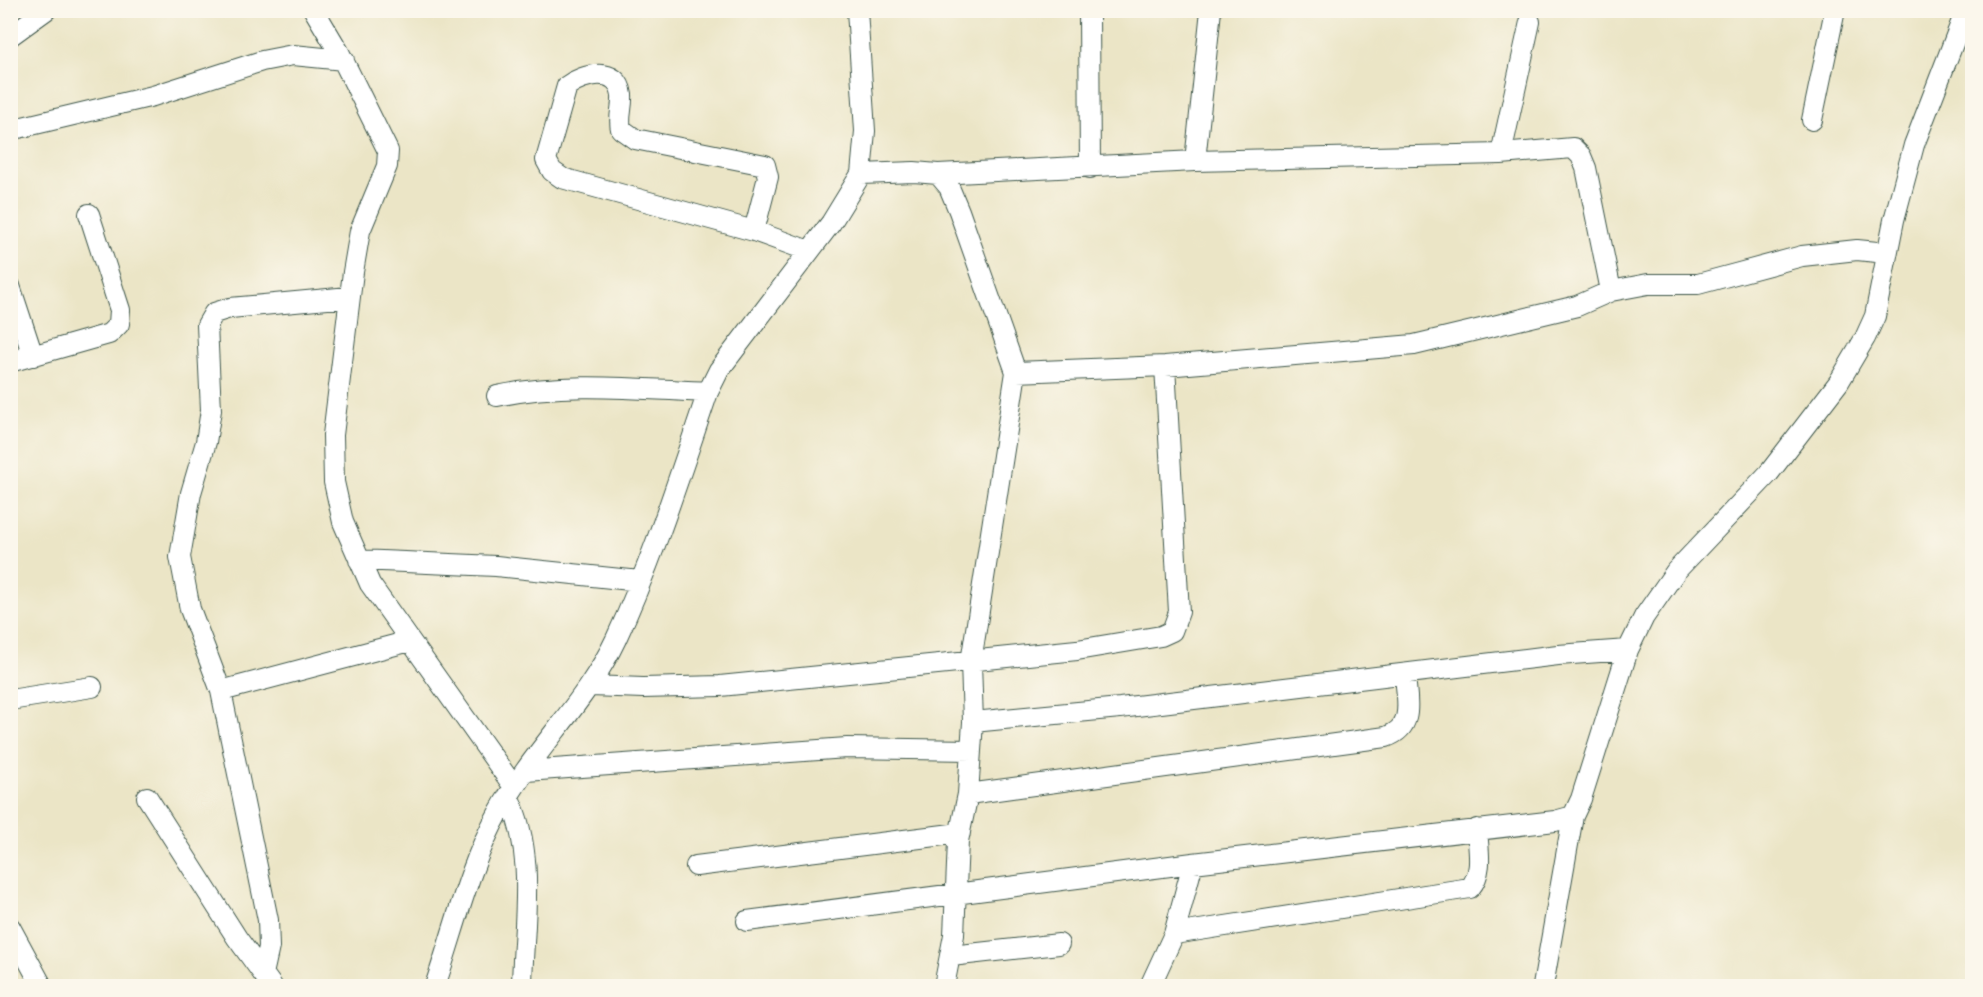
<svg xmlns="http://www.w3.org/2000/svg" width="1983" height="997" viewBox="0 0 1983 997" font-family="Mali,sans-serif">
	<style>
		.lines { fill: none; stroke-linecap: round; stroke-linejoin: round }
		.minor-casing { stroke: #3e564a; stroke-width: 22 }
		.minor { stroke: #fff; stroke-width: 20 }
	</style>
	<rect width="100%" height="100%" fill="#fbf7ec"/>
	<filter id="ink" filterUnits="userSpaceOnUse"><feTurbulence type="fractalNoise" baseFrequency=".0167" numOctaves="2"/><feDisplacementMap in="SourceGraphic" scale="12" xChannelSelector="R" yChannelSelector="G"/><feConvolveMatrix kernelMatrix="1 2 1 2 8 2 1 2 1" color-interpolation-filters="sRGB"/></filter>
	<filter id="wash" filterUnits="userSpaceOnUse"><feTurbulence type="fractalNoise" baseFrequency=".008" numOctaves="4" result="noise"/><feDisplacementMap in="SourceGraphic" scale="24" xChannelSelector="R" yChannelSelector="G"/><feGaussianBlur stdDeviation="1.35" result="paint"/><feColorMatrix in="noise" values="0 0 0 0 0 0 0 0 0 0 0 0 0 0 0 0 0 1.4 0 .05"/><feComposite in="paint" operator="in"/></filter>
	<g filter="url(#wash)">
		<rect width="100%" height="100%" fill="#ebe5c6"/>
	</g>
	<g filter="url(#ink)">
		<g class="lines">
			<defs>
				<path id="minor" d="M314,10L339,52L388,151L387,166L360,231L353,272L333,435L334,482L343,522L370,584L514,787
					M1089,10L1090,168
					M10,36L46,10
					M1812,120L1835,10
					M10,130L153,96L262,61L293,55L344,60
					M1501,154L1530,22
					M1195,161L1211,10
					M861,174L914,172L938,174L949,187L959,211L1016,372L971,662L973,722L968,794L958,841L954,935L944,986
					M938,174L1195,161L1501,154L1573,148L1581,156L1586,168L1611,291
					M754,231L768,177L765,165L635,139L621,129C618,117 623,107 622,95C618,65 583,74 567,86L546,160L552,171L562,178L754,231L809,251
					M10,286L33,356
					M10,362L109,334L119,324L120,310L89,214
					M1016,372L1165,366L1414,345L1577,306L1611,291L1648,284H1698L1802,256L1857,250L1887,253
					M497,396C566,381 638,389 708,392
					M359,560L496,566L640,581
					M591,686L643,688L720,686L1077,650L1161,636L1172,631L1179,612L1165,366
					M221,691L410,641
					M10,700L92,687
					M973,722L1120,708L1558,655L1628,650
					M526,771L847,748L971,750
					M968,794L1386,737C1415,727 1407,701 1405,676
					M508,796C537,855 523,923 522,986
					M147,797L237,938L272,986
					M696,866L960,833
					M747,921L1193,863L1555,821L1573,816L1581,799L1628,650L1644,617L1676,571L1769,473L1839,382L1865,338L1875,316L1894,220L1914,145L1966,10
					M10,927L42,986
					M1174,934L1470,888C1484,871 1478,850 1477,829
					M951,956L1059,944
					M263,974L269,947L268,920L221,691L190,609L180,557L191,493L206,442L211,410L207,325L214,313L230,308L349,297
					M435,986C455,928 469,865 499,812C533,750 586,703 616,639C653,560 680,474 708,392L719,370L831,223L861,174L865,131L857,10
					M1150,986L1174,934L1193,863
					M1543,986L1573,816"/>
			</defs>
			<use href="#minor" class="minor-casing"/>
			<use href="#minor" class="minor"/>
		</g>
	</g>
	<rect width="1983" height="997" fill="none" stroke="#fbf7ec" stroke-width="36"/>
</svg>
